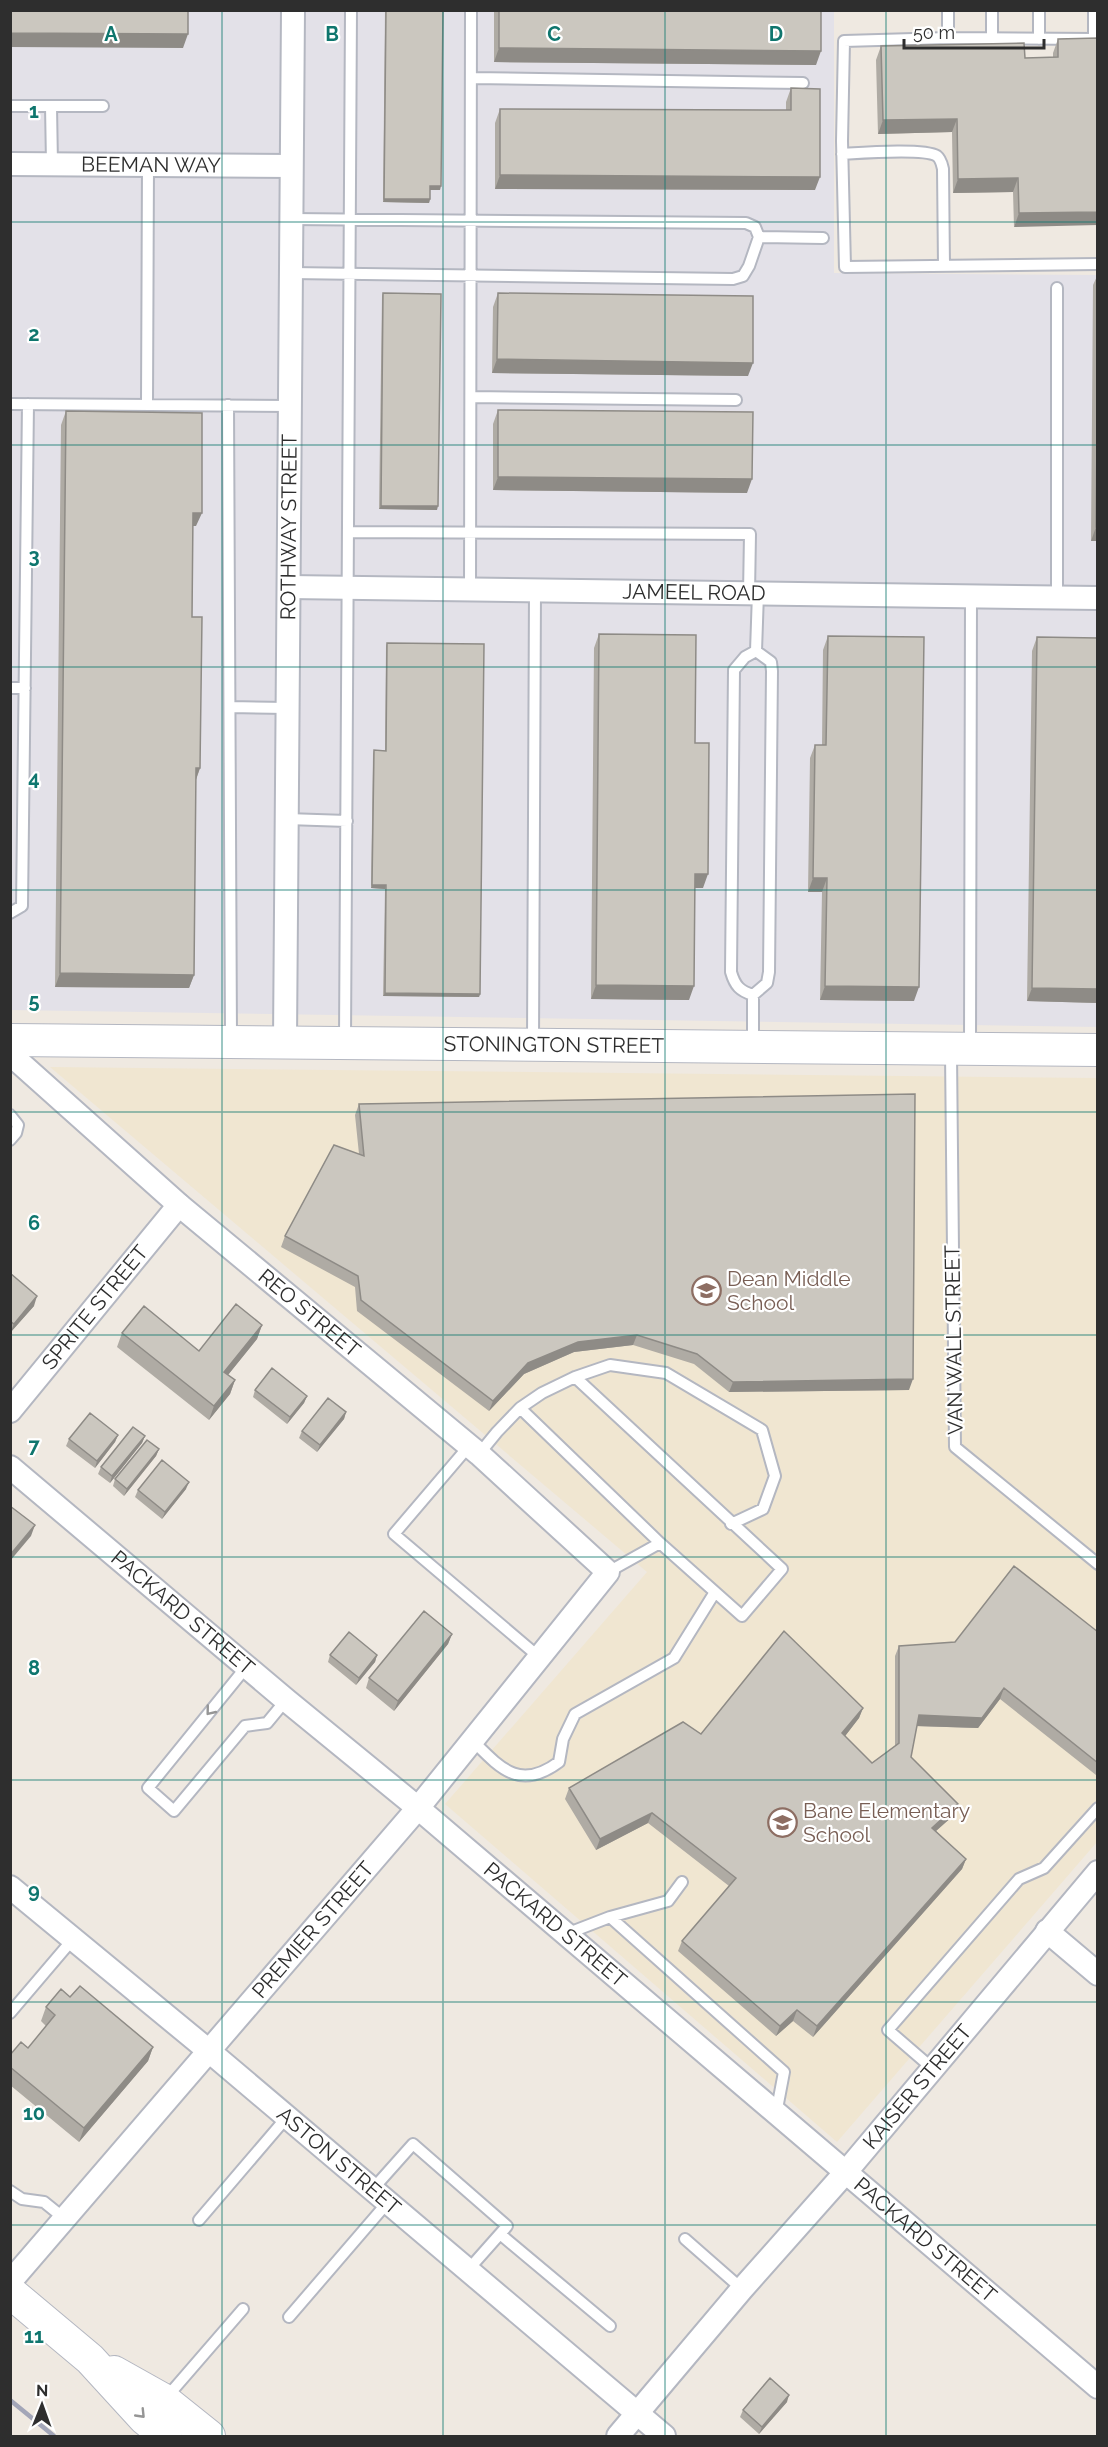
<svg xmlns="http://www.w3.org/2000/svg" width="1108" height="2447" viewBox="0 0 1108 2447" font-family="Raleway,sans-serif">
	<style>
		.industrial { fill: #e3e1e8 }
		.education { fill: #f0e6d1 }
		.lines { fill: none; stroke-linecap: round; stroke-linejoin: round }
		.lane-casing { stroke: #b4b7c1; stroke-width: 14 }
		.street-casing { stroke: #b4b7c1; stroke-width: 26 }
		.secondary-casing { stroke: #b4b7c1; stroke-width: 34 }
		.lane { stroke: #fff; stroke-width: 10 }
		.street { stroke: #fff; stroke-width: 22 }
		.secondary { stroke: #fff; stroke-width: 32 }
		.rail { stroke: #a3a6b8; stroke-width: 4.5 }
		.wall { fill: #afaba4 }
		.shaded-wall { fill: #8e8b86 }
		.building { fill: #cbc7bf; stroke: #8e8b86; stroke-width: 1.5 }
		.oneway { stroke: #969696 }
		.grid { fill: none; stroke: #0f766e; stroke-width: 1.5; stroke-opacity: 0.55 }
		.labels { text-anchor: middle; stroke-width: 4.5; stroke-linejoin: round; paint-order: stroke }
		.street-label { font-size: 21px; fill: #2e2e2e; stroke: #fff }
		.education-label { font-size: 21px; fill: #785e54; stroke: #fff; text-anchor: start }
		.grid-label { font-size: 20px; text-anchor: middle; font-weight: bold; fill: #0f766e; stroke: #fff; stroke-width: 4.5; stroke-linejoin: round; paint-order: stroke }
	</style>
	<rect width="100%" height="100%" fill="#efe9e1"/>
	<path class="industrial" d="M11,11H834V273L1097,275V1027L11,1010Z"/>
	<path class="education" d="M50,1067L1097,1078V1842L837,2142L445,1804L647,1572Z"/>
	<g class="lines">
		<defs>
			<path id="lane" d="M1094,10V39
				M948,38V10
				M992,39V10
				M1039,39V10
				M1098,39L948,38L844,41L842,141L845,267L1098,264
				M471,78L803,83
				M10,106H103
				M51,106L52,164
				M842,154C860,153 924,148 937,156C941,159 942,165 943,169L944,266
				M759,237L823,238
				M291,273L733,279L743,276L749,266L759,237L755,227L746,223L291,219
				M1057,288V597
				M471,397L736,400
				M10,404L290,406
				M147,405L148,165
				M228,405L231,1038
				M349,532L750,534L749,593
				M470,590L471,10
				M756,651L771,662L772,671L769,972L767,983L753,995C740,991 735,986 731,972L734,670L745,657Z
				M756,651L758,593
				M10,688H25
				M230,707L287,708
				M287,819L347,821
				M10,913L22,906L28,404
				M753,995V1046
				M345,1039L351,10
				M533,1043L535,590
				M970,1046L971,596
				M951,1053L955,1447L1098,1564
				M10,1115L18,1125L16,1133L10,1140
				M520,1408L542,1393L575,1377L610,1365L666,1373L762,1430L775,1476L763,1509L731,1524
				M469,1446L394,1534L539,1657
				M479,1454L497,1432L520,1408L660,1543L742,1616L782,1569L575,1377
				M608,1572L660,1543
				M247,1666L148,1788L174,1811L245,1726L267,1723L286,1700
				M472,1740C501,1769 520,1791 559,1762L563,1739L575,1714L674,1658L715,1592
				M610,1917L668,1901L682,1882
				M566,1934L610,1917L784,2072L776,2114
				M10,2013L73,1939
				M932,2068L888,2030L1019,1879L1044,1868L1098,1808
				M372,2190L413,2144L507,2226L468,2270
				M10,2191L22,2199L44,2202L65,2219
				M199,2220L287,2117
				M500,2234L610,2326
				M685,2239L742,2289
				M289,2317L388,2202
				M166,2398L243,2309"/>
			<g id="street">
				<path id="s1" d="M10,164L291,166"/>
				<path id="s2" d="M289,587L1098,598"/>
				<path id="s3" d="M285,1041L293,10"/>
				<path id="s4" d="M10,1054L179,1205L479,1454L608,1572L418,1808L10,2282"/>
				<path id="s5" d="M10,1411L179,1205"/>
				<path id="s6" d="M10,1467L286,1700L418,1808L1098,2387"/>
				<path id="s7" d="M10,1887L209,2051L664,2436"/>
				<path d="M1047,1931L1098,1974"/>
				<path id="s8" d="M618,2436L742,2289L845,2173L1098,1872"/>
			</g>
			<g id="secondary">
				<path id="s9" d="M10,1040L1098,1050"/>
				<path d="M10,2292L90,2359L144,2418L166,2436"/>
				<path d="M114,2372L164,2400L209,2436"/>
			</g>
		</defs>
		<use href="#lane" class="lane-casing"/>
		<use href="#street" class="street-casing"/>
		<use href="#secondary" class="secondary-casing"/>
		<use href="#lane" class="lane"/>
		<use href="#street" class="street"/>
		<use href="#secondary" class="secondary"/>
		<path class="rail" d="M10,2400L54,2436"/>
	</g>
	<path class="wall" d="M385,10H443L440,190H430V199L429,203L383,202Z
		M494,10H821L816,65L494,62Z
		M1098,38L1014,227L1013,192L953,193L952,132L878,134L876,60L881,46L1025,58L1053,57V53L1058,39Z
		M791,88L815,190L495,189V123L500,109L786,110V102Z
		M1098,274V541H1091L1093,285Z
		M383,293L437,510L379,509L382,296Z
		M498,293L748,376L492,373L493,307Z
		M498,410L747,493L493,490V424Z
		M66,411L196,526H193L192,617L200,768L196,780L194,975L189,988L55,987L61,425Z
		M599,634L695,743L703,888H695L689,1000L591,999L594,648Z
		M828,636L914,1001L820,1000L822,892H808L810,758L815,745H822L823,650Z
		M1037,637L1098,1003L1027,1001L1032,651Z
		M387,643L480,994L479,997L383,996L385,889L371,888L373,754L374,750L385,751L386,646Z
		M359,1104L909,1390L729,1392L694,1364L633,1345L574,1352L524,1374L489,1411L357,1311L355,1287L281,1247L285,1236L359,1154L355,1115Z
		M10,1273L34,1306L10,1333Z
		M262,1325L257,1339L228,1375L235,1380L230,1394L209,1420L117,1347L122,1333L199,1351Z
		M255,1390L307,1396L304,1403L287,1424L253,1397Z
		M346,1412L344,1419L317,1452L299,1438L302,1431Z
		M118,1435L115,1442L95,1468L66,1446L69,1439Z
		M145,1436L142,1443L110,1483L98,1474L101,1467Z
		M159,1449L156,1456L124,1496L113,1486L115,1479Z
		M186,1489L162,1519L135,1497L138,1490Z
		M1098,1632V1774L1096,1775L1000,1699L978,1728L917,1726L911,1757L954,1815L936,1831L966,1859L962,1869L813,2037L793,2021L776,2036L678,1951L682,1941L729,1886L648,1823L596,1850L565,1799L569,1788L701,1734L863,1708L859,1718L845,1736L872,1763L895,1746V1656L899,1646Z
		M452,1634L448,1644L394,1711L366,1688L369,1678Z
		M330,1655H377L375,1662L356,1685L328,1662Z
		M70,1997L153,2047L148,2061L79,2142L10,2085V2055L28,2048L46,2026L41,2021L46,2007Z
		M787,2402L759,2434L740,2417L743,2410Z"/>
	<path class="shaded-wall" d="M843,10H915V12H843Z
		M10,33L188,34L183,48L10,47Z
		M499,48L821,51L816,65L494,62Z
		M957,119L952,132L878,134L883,120Z
		M500,175L820,177L815,190L495,189Z
		M1018,178L1013,192L953,193L958,179Z
		M430,186H441L440,190H429Z
		M384,199H430L429,203L383,202Z
		M1098,212V225L1014,227L1019,213Z
		M497,359L753,363L748,376L492,373Z
		M498,477L752,479L747,493L493,490Z
		M381,506H438L437,510L379,509Z
		M193,513H202L196,526H188Z
		M1096,527H1098V541H1091Z
		M196,768H200L195,782Z
		M695,874H708L703,888H690Z
		M813,878H827L822,892H808Z
		M372,885H386L385,889L371,888Z
		M60,973L194,975L189,988L55,987Z
		M596,985L694,986L689,1000L591,999Z
		M825,986L919,987L914,1001L820,1000Z
		M1032,988L1098,989V1003L1027,1001Z
		M385,993L480,994L479,997L383,996Z
		M37,1296L34,1306L10,1333L14,1324Z
		M262,1325L257,1339L219,1386L224,1372Z
		M637,1335L633,1345L574,1352L524,1374L489,1411L493,1401L528,1363L578,1342Z
		M913,1379L909,1390L729,1392L733,1382Z
		M235,1380L230,1394L209,1420L214,1406Z
		M307,1396L304,1403L287,1424L290,1417Z
		M346,1412L344,1419L317,1452L320,1445Z
		M118,1435L115,1442L95,1468L97,1461Z
		M145,1436L142,1443L110,1483L112,1476Z
		M159,1449L156,1456L124,1496L127,1489Z
		M189,1482L186,1489L162,1519L165,1512Z
		M35,1525L31,1536L10,1561V1555Z
		M452,1634L448,1644L394,1711L398,1701Z
		M377,1655L375,1662L356,1685L359,1678Z
		M1004,1688L1000,1699L978,1728L915,1726L919,1715Z
		M863,1708L859,1718L839,1744L842,1733Z
		M958,1804L954,1815L928,1838L932,1828Z
		M652,1813L648,1823L596,1850L600,1839Z
		M966,1859L962,1869L813,2037L817,2026Z
		M797,2010L793,2021L776,2036L780,2026Z
		M153,2047L148,2061L79,2142L84,2128Z
		M789,2395L787,2402L759,2434L762,2427Z"/>
	<path class="building" d="M10,10H188V34L10,33Z
		M386,10H443L441,186H430V199H384Z
		M499,10H821V51L499,48Z
		M1098,38V212L1019,213L1018,178L958,179L957,119L883,120L881,46L1024,43L1025,58L1058,57V39Z
		M791,88L820,89V177L500,175V109L791,110Z
		M383,293L441,294L438,506H381Z
		M498,293L753,296V363L497,359Z
		M1098,352V527H1096Z
		M498,410L753,412L752,479L498,477Z
		M66,411L202,413V513H193L192,617H202L200,768H196L194,975L60,973Z
		M599,634L696,635L695,743H709L708,874H695L694,986L596,985Z
		M828,636L924,637L919,987L825,986L827,878H813L815,745H826Z
		M1037,637L1098,638V989L1032,988Z
		M387,643L484,644L480,994L385,993L386,885H372L374,750L386,751Z
		M915,1094L913,1379L733,1382L697,1354L637,1335L578,1342L528,1363L493,1401L361,1300L358,1276L285,1236L334,1145L364,1156L359,1104Z
		M10,1273L37,1296L14,1324L10,1321Z
		M236,1304L262,1325L224,1372L235,1380L214,1406L122,1333L144,1306L199,1351Z
		M272,1368L307,1396L290,1417L255,1390Z
		M328,1398L346,1412L320,1445L302,1431Z
		M90,1413L118,1435L97,1461L69,1439Z
		M133,1427L145,1436L112,1476L101,1467Z
		M147,1440L159,1449L127,1489L115,1479Z
		M162,1460L189,1482L165,1512L138,1490Z
		M10,1506L35,1525L10,1555Z
		M1014,1566L1098,1632V1763L1004,1688L982,1718L919,1715L911,1757L958,1804L932,1828L966,1859L817,2026L797,2010L780,2026L682,1941L736,1878L652,1813L600,1839L569,1788L683,1722L701,1734L784,1631L863,1708L842,1733L872,1763L899,1743V1646L955,1642Z
		M424,1611L452,1634L398,1701L369,1678Z
		M349,1632L377,1655L359,1678L330,1655Z
		M80,1986L153,2047L84,2128L10,2067V2055L21,2042L28,2048L55,2015L46,2007L61,1989L70,1997Z
		M770,2378L789,2395L762,2427L743,2410Z"/>
	<defs><path id="oneway-chevron" d="M-2-3.5L2.5 0L-2 3.5" fill="none" stroke-width="1.6" stroke-linecap="round" stroke-linejoin="round" transform="scale(1.5)"/></defs>
	<g class="oneway">
		<use href="#oneway-chevron" transform="translate(210 1711) rotate(129)"/>
		<use href="#oneway-chevron" transform="translate(141 2414) rotate(46)"/>
	</g>
	<path class="grid" d="M222,10V2436M443,10V2436M665,10V2436M886,10V2436M10,222H1098M10,445H1098M10,667H1098M10,890H1098M10,1112H1098M10,1335H1098M10,1557H1098M10,1780H1098M10,2002H1098M10,2225H1098"/>
	<defs>
		<symbol id="school-ring" viewBox="-11 -11 22 22"><circle r="9.5" fill="#fff" stroke="#8d6e63" stroke-width="1.5"/><path d="M0-5L7-2L0 1L-7-2ZM-4 1L0 2.5L4 1V4Q0 6-4 4Z" fill="#8d6e63"/></symbol>
	</defs>
	<g fill-rule="evenodd">
		<use href="#school-ring" x="690" y="1274" width="33" height="33"/>
		<use href="#school-ring" x="766" y="1806" width="33" height="33"/>
	</g>
	<g class="labels">
		<g class="street-label">
			<text dy="7" stroke="none"><textPath href="#s1" startOffset="141">BEEMAN WAY</textPath></text>
			<text dy="7" stroke="none"><textPath href="#s3" startOffset="514">ROTHWAY STREET</textPath></text>
			<text dy="7" stroke="none"><textPath href="#s2" startOffset="405">JAMEEL ROAD</textPath></text>
			<text dy="7" stroke="none"><textPath href="#s9" startOffset="544">STONINGTON STREET</textPath></text>
			<text dy="7" stroke="none"><textPath href="#s5" startOffset="134">SPRITE STREET</textPath></text>
			<text dy="7" stroke="none"><textPath href="#s4" startOffset="396">REO STREET</textPath></text>
			<text transform="translate(954 1340) rotate(-91)" y="7">VAN WALL STREET</text>
			<text dy="7" stroke="none"><textPath href="#s6" startOffset="226">PACKARD STREET</textPath></text>
			<text dy="7" stroke="none"><textPath href="#s6" startOffset="712">PACKARD STREET</textPath></text>
			<text transform="translate(313 1930) rotate(-49)" y="7">PREMIER STREET</text>
			<text dy="7" stroke="none"><textPath href="#s8" startOffset="460">KAISER STREET</textPath></text>
			<text dy="7" stroke="none"><textPath href="#s7" startOffset="428">ASTON STREET</textPath></text>
			<text dy="7" stroke="none"><textPath href="#s6" startOffset="1198">PACKARD STREET</textPath></text>
		</g>
		<g class="education-label">
			<text x="727" y="1286">Dean Middle<tspan x="727" dy="24">School</tspan></text>
			<text x="803" y="1818">Bane Elementary<tspan x="803" dy="24">School</tspan></text>
		</g>
	</g>
	<g class="grid-label">
		<text x="111" y="41">A</text>
		<text x="332" y="41">B</text>
		<text x="554" y="41">C</text>
		<text x="776" y="41">D</text>
		<text x="34" y="118">1</text>
		<text x="34" y="341">2</text>
		<text x="34" y="563">3</text>
		<text x="34" y="785">4</text>
		<text x="34" y="1008">5</text>
		<text x="34" y="1230">6</text>
		<text x="34" y="1453">7</text>
		<text x="34" y="1675">8</text>
		<text x="34" y="1898">9</text>
		<text x="34" y="2120">10</text>
		<text x="34" y="2343">11</text>
	</g>
	<rect width="1108" height="2447" fill="none" stroke="#2e2e2e" stroke-width="24"/>
	<g transform="translate(42 2405) rotate(1)" stroke="#ffffff" stroke-width="4.5" paint-order="stroke">
	<path d="M0-4.5L10 22L0 15L-10 22Z" fill="#2e2e2e"/>
	<text y="-9" font-size="16" font-weight="bold" text-anchor="middle" fill="#2e2e2e">N</text>
	</g>
	<path d="M904 39v9h140v-9" fill="none" stroke="#2e2e2e" stroke-width="3"/>
	<text x="913" y="39" font-size="18" fill="#2e2e2e" stroke="#ffffff" stroke-width="4.5" paint-order="stroke">50 m</text>
</svg>
